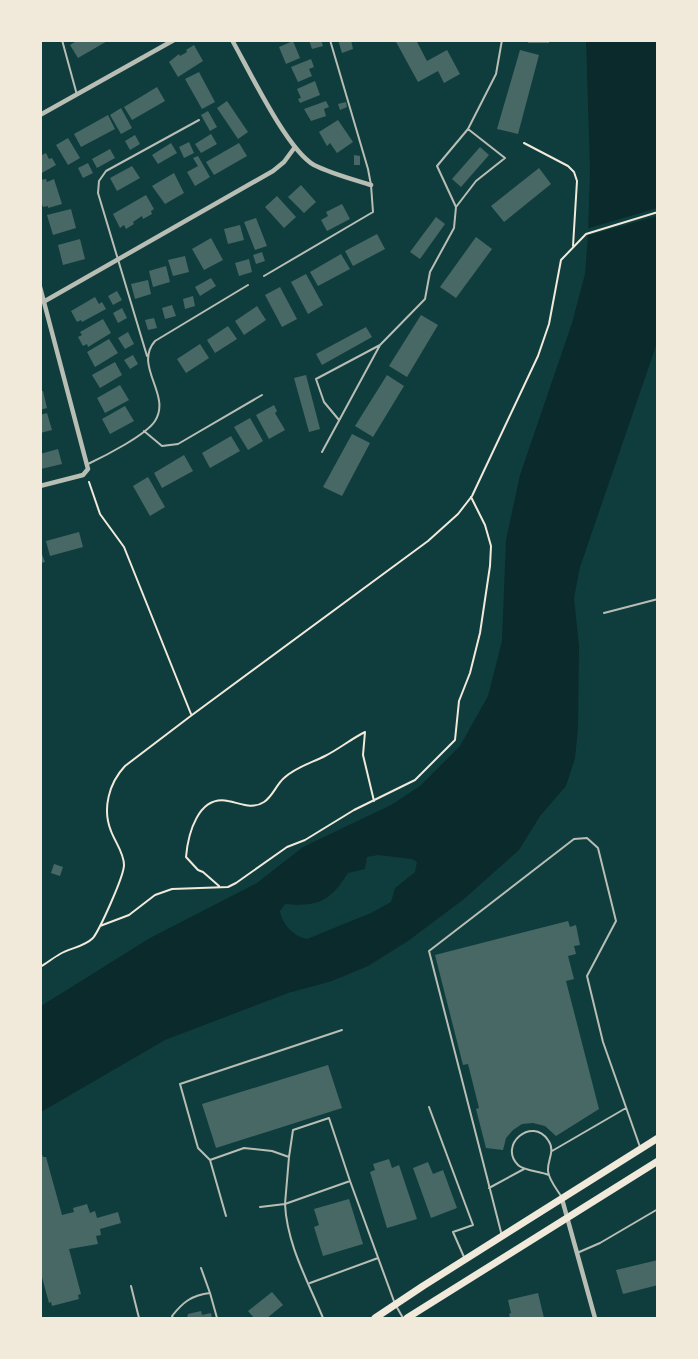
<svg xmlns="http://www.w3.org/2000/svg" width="698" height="1359" viewBox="0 0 698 1359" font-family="Arial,sans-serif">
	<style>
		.water { fill: #0a2a2b; fill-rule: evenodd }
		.pier { fill: #0f3d3e }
		.building { fill: #486865 }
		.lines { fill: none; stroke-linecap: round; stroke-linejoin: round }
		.path { stroke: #f1e9da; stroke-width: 2 }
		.service { stroke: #b8beb3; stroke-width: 2 }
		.minor { stroke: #b8beb3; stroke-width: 4.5 }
		.secondary { stroke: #f1e9da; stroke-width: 7 }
	</style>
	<rect width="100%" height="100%" fill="#0f3d3e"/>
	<path class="water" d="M586,41H657V343L580,567L574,598L579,646L578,728L575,758L566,786L540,816L519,850L464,899L408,941L368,966L332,981L288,993L165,1040L41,1112V1006L150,938L257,883L303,847L391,805L420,786L460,746L488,696L502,641L506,540L520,475L572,323L585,274L588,236L590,169ZM378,855L412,859L417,862L415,872L395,888L391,902L371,913L307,939C293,936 282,924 280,911L285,904C319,907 330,901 348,873L365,869L367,857Z"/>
	<path class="pier" d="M657,208V216L586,236V229Z"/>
	<path class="building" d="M78,40H109L78,58L70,45Z
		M309,40H321L323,46L312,49Z
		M338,40H351L353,49L342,53Z
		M395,40H416L427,61L447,50L460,74L444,83L438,71L418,82Z
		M528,40H549V43H528Z
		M293,41L300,58L286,64L279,47Z
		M194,45L203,61L178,77L169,62L179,54L180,56L187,52L186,50Z
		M520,50L539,55L518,134L497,129Z
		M311,59L314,67L309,69L312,76L298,82L291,67Z
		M199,72L215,102L202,109L185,79Z
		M315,81L320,95L300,103L298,99L301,98L297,89Z
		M157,87L165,101L132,120L124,107Z
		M227,101L248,132L238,139L217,108Z
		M326,101L329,107L324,109L326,116L311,121L304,109Z
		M346,102L347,107L340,110L338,104Z
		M121,108L132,128L121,134L110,115Z
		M208,111L217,127L210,131L201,115Z
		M108,115L115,129L81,147L74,134Z
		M338,120L353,142L337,153L330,143L327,146L319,132Z
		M211,134L217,144L201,153L195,144Z
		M135,135L140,144L130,150L125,141Z
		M68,138L80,158L68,165L56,145Z
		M189,142L194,153L184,158L179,147Z
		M171,143L177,153L158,164L152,155Z
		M239,143L247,156L214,175L206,162Z
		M480,147L489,155L461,187L452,179Z
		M110,149L115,158L97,168L92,159Z
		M46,153L49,159L52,158L56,165L40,174V156Z
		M354,155L360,156V165H354Z
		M198,156L210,177L195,186L187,172L198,166L193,158Z
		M88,163L93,173L83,178L78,168Z
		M132,166L140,178L117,191L110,178Z
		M539,168L551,184L504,222L491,206Z
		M174,173L184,193L165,204L152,186Z
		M46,179L47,182L54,179L62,204L48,208V206L43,207L40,198V193H42L40,180Z
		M301,185L316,202L304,213L288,197Z
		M146,195L154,209L151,211L152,214L143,219L142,216L133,222L134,224L126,229L124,225L120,228L113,214Z
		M277,196L296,217L284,228L265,207Z
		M342,204L350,219L327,231L321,220L328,216L326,212Z
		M71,209L76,228L53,235L47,215Z
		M436,217L445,224L420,259L410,252Z
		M256,218L267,246L255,250L244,222Z
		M240,225L244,240L228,244L224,229Z
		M377,234L385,249L353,266L345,251Z
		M476,237L492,249L456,298L440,287Z
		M211,238L223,260L204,270L192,249Z
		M80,239L85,259L63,265L58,245Z
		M262,252L265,261L256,264L253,255Z
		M341,254L350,269L318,286L310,272Z
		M185,256L189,272L173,276L168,260Z
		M249,259L252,272L239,276L235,263Z
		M166,266L170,282L153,287L149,271Z
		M306,274L323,305L308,314L291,282Z
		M211,278L216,286L200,296L195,287Z
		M148,280L151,294L135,299L131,284Z
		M280,287L297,319L282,327L265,295Z
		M117,291L122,300L113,305L108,296Z
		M193,296L195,306L185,309L183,299Z
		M95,297L99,304L102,302L106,309L82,322L81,320L77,322L71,311Z
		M172,305L176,316L165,319L162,308Z
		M257,306L266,320L244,335L235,321Z
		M122,308L127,318L118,323L113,313Z
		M421,315L438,325L407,377L389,366Z
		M154,318L157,328L148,330L145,320Z
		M103,319L111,333L88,347L87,344L83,346L78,337L82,335L80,332Z
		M228,326L237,339L215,353L207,340Z
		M366,327L372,337L322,365L316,354Z
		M128,332L134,344L125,349L118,338Z
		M109,339L118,353L95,367L87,352Z
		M200,344L209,358L186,373L177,359Z
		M133,355L138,364L130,369L124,360Z
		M115,362L122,375L100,388L92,375Z
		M306,375L320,429L309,432L294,378Z
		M387,375L404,386L373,437L355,426Z
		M120,385L129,400L105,413L97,398Z
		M40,391H43L47,408L40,410Z
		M274,405L277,411L275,413L285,430L269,439L256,415Z
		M125,406L134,421L110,434L102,419Z
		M47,413L52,430L40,433V415Z
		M250,418L263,441L248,450L234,427Z
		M352,434L370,443L342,496L323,487Z
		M231,436L240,451L210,468L202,453Z
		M58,449L62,464L41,469L40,454Z
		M184,455L193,471L162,488L154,473Z
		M148,477L165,507L150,516L133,486Z
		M79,532L83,547L50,556L46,541Z
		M40,549L45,562L40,563Z
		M54,864L63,867L60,876L51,873Z
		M568,921L570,927L576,925L580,945L574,946L576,954L568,956L574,979L566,981L599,1109L556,1136L545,1126L533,1123L522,1124L513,1130L506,1138L503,1150L486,1148L476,1109L479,1108L468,1064L463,1065L435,955Z
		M328,1065L342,1108L216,1148L202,1104Z
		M40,1150L43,1157H46L62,1215L74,1212L73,1208L87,1204L90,1213L95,1211L97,1218L118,1212L121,1223L100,1229L101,1235L96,1236L98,1244L69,1249L81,1294L78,1295L79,1299L52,1306L51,1302L49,1303L40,1270Z
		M389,1159L392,1168L399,1165L417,1219L387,1228L370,1172L375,1170L373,1164Z
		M428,1162L433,1174L443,1170L457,1208L431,1218L413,1168Z
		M349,1199L363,1244L323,1256L314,1227L319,1225L314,1209Z
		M658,1260V1285L623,1294L616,1270Z
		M272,1292L283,1305L267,1318H254L248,1311Z
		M538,1293L544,1318H510L509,1314L511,1313L508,1300Z
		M201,1311L202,1315L211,1313L212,1318H187L188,1314Z"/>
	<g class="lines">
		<path class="path" d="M524,143L568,166L574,172L577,181L573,246
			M89,482L100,514L124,547L191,714
			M219,886L203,872L198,870L186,857C188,834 198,795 228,801C240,803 252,810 264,802C273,796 276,785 284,778C296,767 311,763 325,756C339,749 351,739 365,732L363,755L374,801
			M100,926L129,915L155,895L172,889L228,887L236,883L287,847L305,840L354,810L415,780L455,740L459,701L470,673L480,633L490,566L491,546L485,525L471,497
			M40,967C47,963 53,958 60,954C70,948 84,947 93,938C100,929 124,876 124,865C124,853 115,842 111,831C102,809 109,783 125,766L192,715L428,541L458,514L472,496L538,356L549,324L561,260L586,234L658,212"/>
		<path class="service" d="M62,40L77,95
			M456,207L437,166L468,129L496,74L502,40
			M264,276L373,212L371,185L368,169L330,40
			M147,356L98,193L99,181L106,171L199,120
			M339,420L324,402L316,379L380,345
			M144,431L162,446L178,444L262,395
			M322,452L380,345L425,299L430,272L454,228L456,207L476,181L505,158L468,129
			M88,464C105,456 146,435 155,421C172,395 133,366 155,341L248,285
			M658,474V479
			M604,613L658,599
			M429,1107L473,1225L453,1232L464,1257
			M552,1151L626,1108
			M289,1157L293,1130L329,1118L350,1181
			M210,1160L244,1148L272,1151L289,1157L285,1204L350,1181L395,1304L403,1318
			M549,1175C540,1171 524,1171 518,1165C498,1145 532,1116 548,1140C556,1151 547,1160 548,1171C549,1180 556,1188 561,1196
			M489,1188L524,1169
			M260,1207L285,1204C287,1245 308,1281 323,1318
			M226,1216L210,1160L198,1148L180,1084L342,1030
			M502,1236L429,951L574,839L587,838L598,848L616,921L587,976L603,1042L640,1147
			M577,1253L600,1243L658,1209
			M201,1268L210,1293
			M310,1283L378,1258
			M131,1286L139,1318
			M173,1318L172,1316C183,1302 192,1295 210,1293L217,1318"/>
		<path class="minor" d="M232,40C249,70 287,150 314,165C332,174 352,179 371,185
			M40,115L174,40
			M40,287L88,469L83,475L40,486
			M45,301L273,171L284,162L295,147
			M562,1199L595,1318"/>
		<path class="secondary" d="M375,1318L423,1286L658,1138
			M407,1318L658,1161"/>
	</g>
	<rect width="698" height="1359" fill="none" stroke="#f1e9da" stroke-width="84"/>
</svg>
